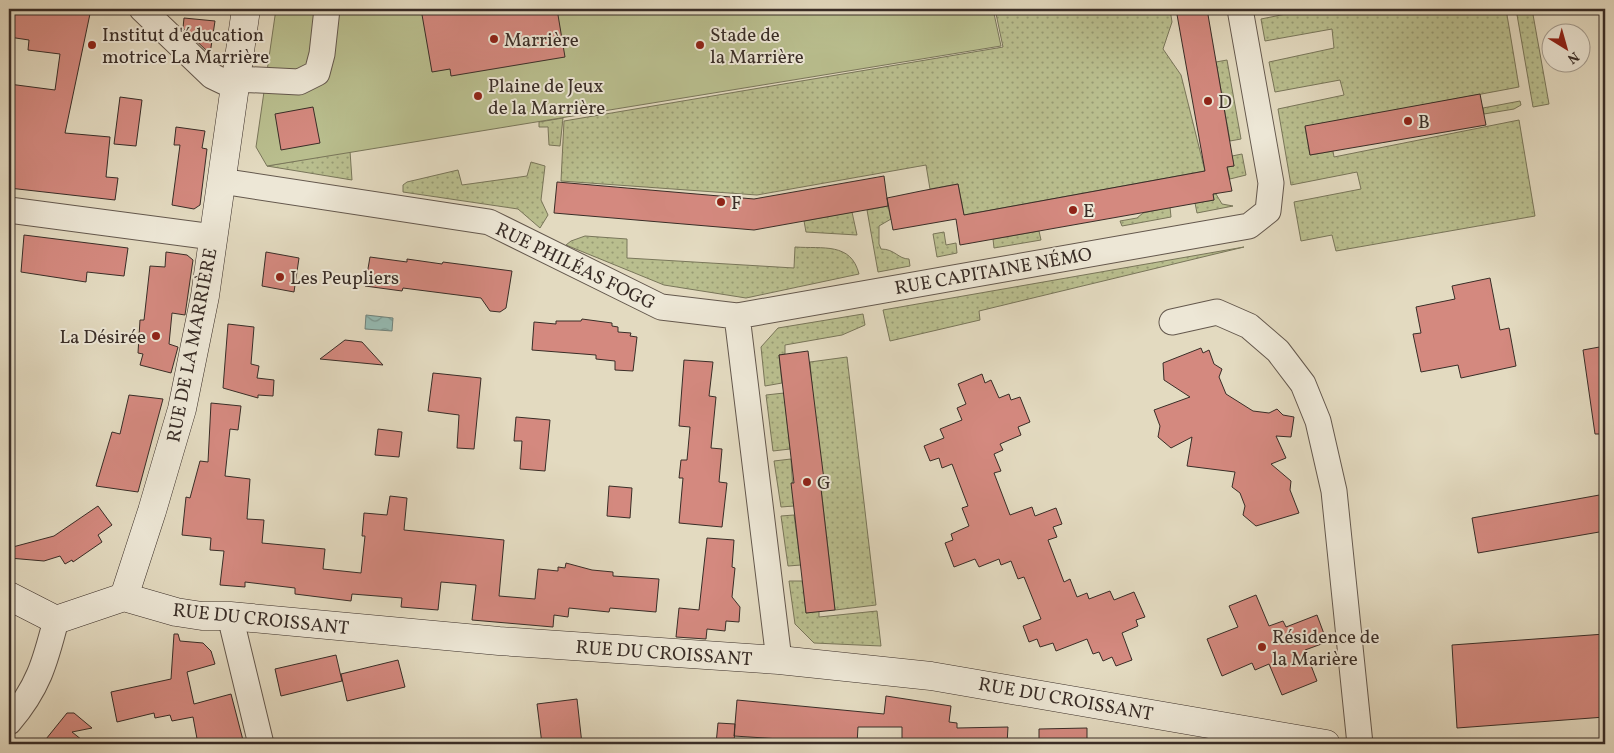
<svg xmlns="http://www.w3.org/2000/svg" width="1614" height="753" viewBox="0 0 1614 753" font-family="Vollkorn,serif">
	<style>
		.green { fill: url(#green-dots); stroke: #79765a }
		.pitch { fill: #b9be8e; stroke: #79765a }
		.water { fill: url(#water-waves); stroke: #70827b }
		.building { fill: #d4897f; stroke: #392d27 }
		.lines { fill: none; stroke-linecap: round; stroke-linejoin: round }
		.street-casing { stroke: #64584d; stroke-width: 27 }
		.secondary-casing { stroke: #392d27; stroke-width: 29 }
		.street { stroke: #ede7d6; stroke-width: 25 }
		.secondary { stroke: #ede7d6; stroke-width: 28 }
		.poi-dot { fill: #8f2418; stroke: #ede7d6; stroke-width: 2 }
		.labels { text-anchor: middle; stroke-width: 4; stroke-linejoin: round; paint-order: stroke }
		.poi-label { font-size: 19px; fill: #392d27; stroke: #ede7d6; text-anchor: start }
		.street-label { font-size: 19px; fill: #392d27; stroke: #ede7d6 }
	</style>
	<defs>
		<pattern id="green-dots" width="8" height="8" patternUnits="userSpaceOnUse" patternTransform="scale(1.25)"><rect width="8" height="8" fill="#b9be8e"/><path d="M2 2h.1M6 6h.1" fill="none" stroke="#979b74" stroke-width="1.8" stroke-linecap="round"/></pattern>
		<pattern id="water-waves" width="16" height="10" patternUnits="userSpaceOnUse" patternTransform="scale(1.25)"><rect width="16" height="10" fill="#95bbb3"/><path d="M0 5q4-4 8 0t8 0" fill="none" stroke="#7b9892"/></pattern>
	</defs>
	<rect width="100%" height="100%" fill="#e3dac0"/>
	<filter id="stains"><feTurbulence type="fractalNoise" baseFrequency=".004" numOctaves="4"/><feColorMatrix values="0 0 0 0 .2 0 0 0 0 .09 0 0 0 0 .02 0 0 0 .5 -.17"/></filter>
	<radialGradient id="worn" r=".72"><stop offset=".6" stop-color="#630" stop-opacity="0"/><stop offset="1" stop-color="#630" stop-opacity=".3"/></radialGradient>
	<path class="green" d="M995,9H1170L1172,22L1163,49L1181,75L1205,171L964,215L958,184L930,189L926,165L757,195L561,181L564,121L1003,47Z
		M1311,9H1506L1519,87L1305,127L1310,155L1333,151L1334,157L1519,120L1535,216L1336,251L1332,235L1301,241L1294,202L1361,189L1357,172L1291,185L1278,109L1344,95L1340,80L1275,92L1269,62L1334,48L1332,29L1265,41L1261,19Z
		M1516,9H1532L1549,104L1533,107Z
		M1227,60L1241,139L1230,141L1216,62Z
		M1520,101L1521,105L1514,109L1484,114L1483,108Z
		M563,118L560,146L549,145L548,127H539V122Z
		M350,151L352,180L267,166Z
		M1242,154L1246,175L1230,179L1227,167L1234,166L1232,156Z
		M531,162L545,166L541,200L548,215L540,228L518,209L403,192V185L407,182L458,170L462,185L527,176Z
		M1213,194H1216L1222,204L1233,206L1197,213L1195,203L1214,200Z
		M888,206L891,219L879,226V244L881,249C895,249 898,259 909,259L910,266L878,272L867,210Z
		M1170,207L1171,217L1122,226L1120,221L1137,218L1143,213Z
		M852,212L857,235L806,232L804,221Z
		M1039,231L1041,240L994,248L993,239Z
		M944,232L946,245L956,243L957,253L937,257L933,234Z
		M585,236L627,239V258L794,268L795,247C823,249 851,242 859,274L746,298L664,285L566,245L571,241Z
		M1244,247L979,311L980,320L890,341L883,310Z
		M863,314L865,325L842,335L785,345V354L779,355L782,383L765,386L761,347L778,328Z
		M847,357L876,605L835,610L820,480L810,362Z
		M784,393L790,449L773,451L766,395Z
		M791,459L794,506L781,507L774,461Z
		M794,515L801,565L788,566L781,516Z
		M789,581H803L806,613L819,611V617L877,611L881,646L814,643L795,624Z"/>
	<path class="pitch" d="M276,9H993L1001,46L267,166L256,147Z"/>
	<path class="water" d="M366,315L393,318L392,331L365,329Z"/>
	<path class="building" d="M9,9H91L65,133L110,137L106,177L118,178L115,200L9,188V84L55,90L60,54L28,50L29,40L9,37Z
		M421,9H557L565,57L451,76L450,69L432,72Z
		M1176,9H1207L1234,166L1227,167L1232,191L1213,194L1214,200L960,245L956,219L893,230L887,198L921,191L958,184L964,215L1205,171Z
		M184,18L215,21L210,54L183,28Z
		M1480,94L1486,125L1310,155L1305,126Z
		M120,97L142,100L136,146L114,144Z
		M313,107L320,143L281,150L275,114Z
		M176,127L205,131L202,148L207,149L200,205L194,209L172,205L180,145H174Z
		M884,176L888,206L754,230L554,213L557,182L754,199Z
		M24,235L128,248L124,276L87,272L86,282L21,272Z
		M166,252L187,255L193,260L185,315L172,313L169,344L178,347L171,373L140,365L143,354L138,353L140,320H144L150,266L165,267Z
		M266,252L299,258L294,292L262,286Z
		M370,257L407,262V259L442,264L443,262L512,271L506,308L500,312L490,311L481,298L403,288L402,291L365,286Z
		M1490,278L1500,330L1509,328L1516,366L1461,378L1458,365L1421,372L1413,334L1421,333L1416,307L1455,299L1452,286Z
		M582,319L612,323V326L618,327V332L631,333L630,336L637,337L633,371L615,370V361L596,359V355L532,350L534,322L556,324V321H581Z
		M228,324L254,327L251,364L259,366L257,378L274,380L273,396L258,395V398L223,388Z
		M345,340L362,342L383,365L320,359Z
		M1605,346V434H1595L1583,350Z
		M1201,348L1203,353L1209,350L1214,364L1222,369L1219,377L1226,394L1253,411L1269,413L1277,409L1283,415L1294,417L1291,437L1276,436L1286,458L1271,464L1291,481L1290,490L1299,513L1256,526L1243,515L1245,506L1240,493L1232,487L1235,472L1187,466L1192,437L1171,448L1158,437L1160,426L1154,410L1190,397L1164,380L1163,363Z
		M808,351L824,480H820L835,610L806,613L791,483H794L779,355Z
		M684,360L713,362L709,396L716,397L711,448L722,449L719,482L727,483L722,527L679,523L683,478H679L681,460H687L690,427L679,426Z
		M433,373L481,378L474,449L457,448L459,415L428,411Z
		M982,374L985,383L991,380L999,398L1009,394L1011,400L1020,397L1030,422L1018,427L1021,435L1000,444L1003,450L994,454L1001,471L994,473L1010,515L1032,507L1035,516L1056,508L1062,524L1053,527L1057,537L1048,540L1064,582L1070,579L1077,597L1087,593L1089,599L1110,591L1114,600L1134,592L1145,617L1136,620L1138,626L1122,633L1132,660L1116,666L1112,657L1103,661L1099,652L1093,654L1087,639L1056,651L1053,643L1040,647L1037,639L1029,642L1023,626L1041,619L1024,577L1018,579L1011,561L1001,565L999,559L979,567L975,559L954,567L945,543L953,540L951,534L969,526L962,508L968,506L952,464L942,468L939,458L930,461L924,446L944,438L940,429L962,420L957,408L966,404L958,384Z
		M129,395L163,399L138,492L96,486L112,432L120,434Z
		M211,403L241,406L238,430L230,429L225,476L250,479L247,519L264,520L262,543L325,549L323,569L361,573L365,536H362L364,513L387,515L390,496L407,498L404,530L504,540L499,596L535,599L538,569L558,571V567L565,568L566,563L592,570L613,572V576L659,579L656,612L610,608L609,612L569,608L568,617L554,615L553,627L472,620L476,585L441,582L438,610L401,607L402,598L352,594L351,601L295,594V588L245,582V587L220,585L224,551L210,550L211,538L182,535L186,497L190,498L200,461L208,462Z
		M516,417L550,420L545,471L520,469L522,441H514Z
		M378,429L402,432L399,457L375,455Z
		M609,486L632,488L630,518L607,516Z
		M1605,494V531L1478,553L1472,518Z
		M98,506L112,525L98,535L102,542L73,562L72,560L65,564L60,556L44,561L9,558V548L54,536Z
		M707,538L734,540L732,567L735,568L732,597L740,607L739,622L726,621L725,631L707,629L706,639L676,637L679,608L699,610Z
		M1256,595L1269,626L1283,621L1286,627L1317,615L1327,642L1305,650L1317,681L1282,695L1269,664L1255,670L1252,663L1222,676L1207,639L1238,627L1229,606Z
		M174,634H178L180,641L203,643L211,651L215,664L187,672L194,704L231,694L244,744H198L193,717L172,721L170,715L155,718L154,713L117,722L111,692L171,679Z
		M1605,634V717L1457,728L1452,645Z
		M336,655L342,681L281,696L275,669Z
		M398,660L405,687L347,701L341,674Z
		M886,696L951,706L949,722L957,723V728L1008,727L1007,744L902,742V727H858L857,744L734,736L737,700L884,714Z
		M577,699L582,744H542L537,704Z
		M67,713H74L92,728L72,732L87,744H42Z
		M718,723L735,724L734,744H716Z
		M1087,728V744H1039V729Z"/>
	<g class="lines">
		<defs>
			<path id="street" d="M142,9L212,76L235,87
				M236,79L299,82L317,73L322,54L327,9
				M221,181L489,222L661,307L737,316L779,660
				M9,210L213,237
				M737,316L1249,226L1268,211L1271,183L1240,9
				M1172,322L1217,312L1249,326L1278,351L1303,384L1318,421L1334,491L1360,744
				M230,616L261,744
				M9,722C38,688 45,663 56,620"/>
			<path id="secondary" d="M9,596L56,620L124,597L176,612L202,616H230L499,641L779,660L931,676L1326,744
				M124,597L152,511L182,409L205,296L246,9"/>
		</defs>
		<use href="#street" class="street-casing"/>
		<use href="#secondary" class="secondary-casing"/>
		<use href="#street" class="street"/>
		<use href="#secondary" class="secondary"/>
	</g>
	<g class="poi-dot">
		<circle cx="494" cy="39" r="5"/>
		<circle cx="92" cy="45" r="5"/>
		<circle cx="700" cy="45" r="5"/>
		<circle cx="478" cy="96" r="5"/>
		<circle cx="1208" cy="101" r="5"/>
		<circle cx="1408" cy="121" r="5"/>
		<circle cx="721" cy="202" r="5"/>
		<circle cx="1073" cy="210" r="5"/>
		<circle cx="280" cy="277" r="5"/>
		<circle cx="156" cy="336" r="5"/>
		<circle cx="807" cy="482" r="5"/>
		<circle cx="1262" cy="647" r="5"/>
	</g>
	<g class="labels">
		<g class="poi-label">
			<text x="102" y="41">Institut d'éducation<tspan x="102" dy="22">motrice La Marrière</tspan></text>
			<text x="710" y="41">Stade de<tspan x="710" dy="22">la Marrière</tspan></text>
			<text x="504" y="46">Marrière</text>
			<text x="488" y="92">Plaine de Jeux<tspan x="488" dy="22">de la Marrière</tspan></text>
			<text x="1218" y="108">D</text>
			<text x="1418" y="128">B</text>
			<text x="731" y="209">F</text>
			<text x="1083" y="217">E</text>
			<text x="290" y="284">Les Peupliers</text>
			<text x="146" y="343" text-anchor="end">La Désirée</text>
			<text x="817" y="489">G</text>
			<text x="1272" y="643">Résidence de<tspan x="1272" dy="22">la Marière</tspan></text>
		</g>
		<g class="street-label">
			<text transform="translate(576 265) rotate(26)" y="7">RUE PHILÉAS FOGG</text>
			<text transform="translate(993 270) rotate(-10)" y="7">RUE CAPITAINE NÉMO</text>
			<text transform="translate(191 345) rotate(-79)" y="7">RUE DE LA MARRIÈRE</text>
			<text transform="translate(261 618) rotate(6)" y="7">RUE DU CROISSANT</text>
			<text transform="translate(664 652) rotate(4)" y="7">RUE DU CROISSANT</text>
			<text transform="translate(1066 698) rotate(10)" y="7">RUE DU CROISSANT</text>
		</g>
	</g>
	<rect width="1614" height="753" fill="none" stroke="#e3dac0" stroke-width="30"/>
	<rect x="10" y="10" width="1594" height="733" fill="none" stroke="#392d27" stroke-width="2.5"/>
	<rect x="15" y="15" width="1584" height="723" fill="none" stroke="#392d27"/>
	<g transform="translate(1566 48) rotate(143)"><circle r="24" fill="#ede7d6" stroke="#a59d90"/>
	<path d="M0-4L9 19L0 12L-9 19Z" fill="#8f2418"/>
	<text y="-8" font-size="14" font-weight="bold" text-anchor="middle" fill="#392d27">N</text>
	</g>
	<rect width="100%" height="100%" filter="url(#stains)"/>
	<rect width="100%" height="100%" fill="url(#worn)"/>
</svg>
